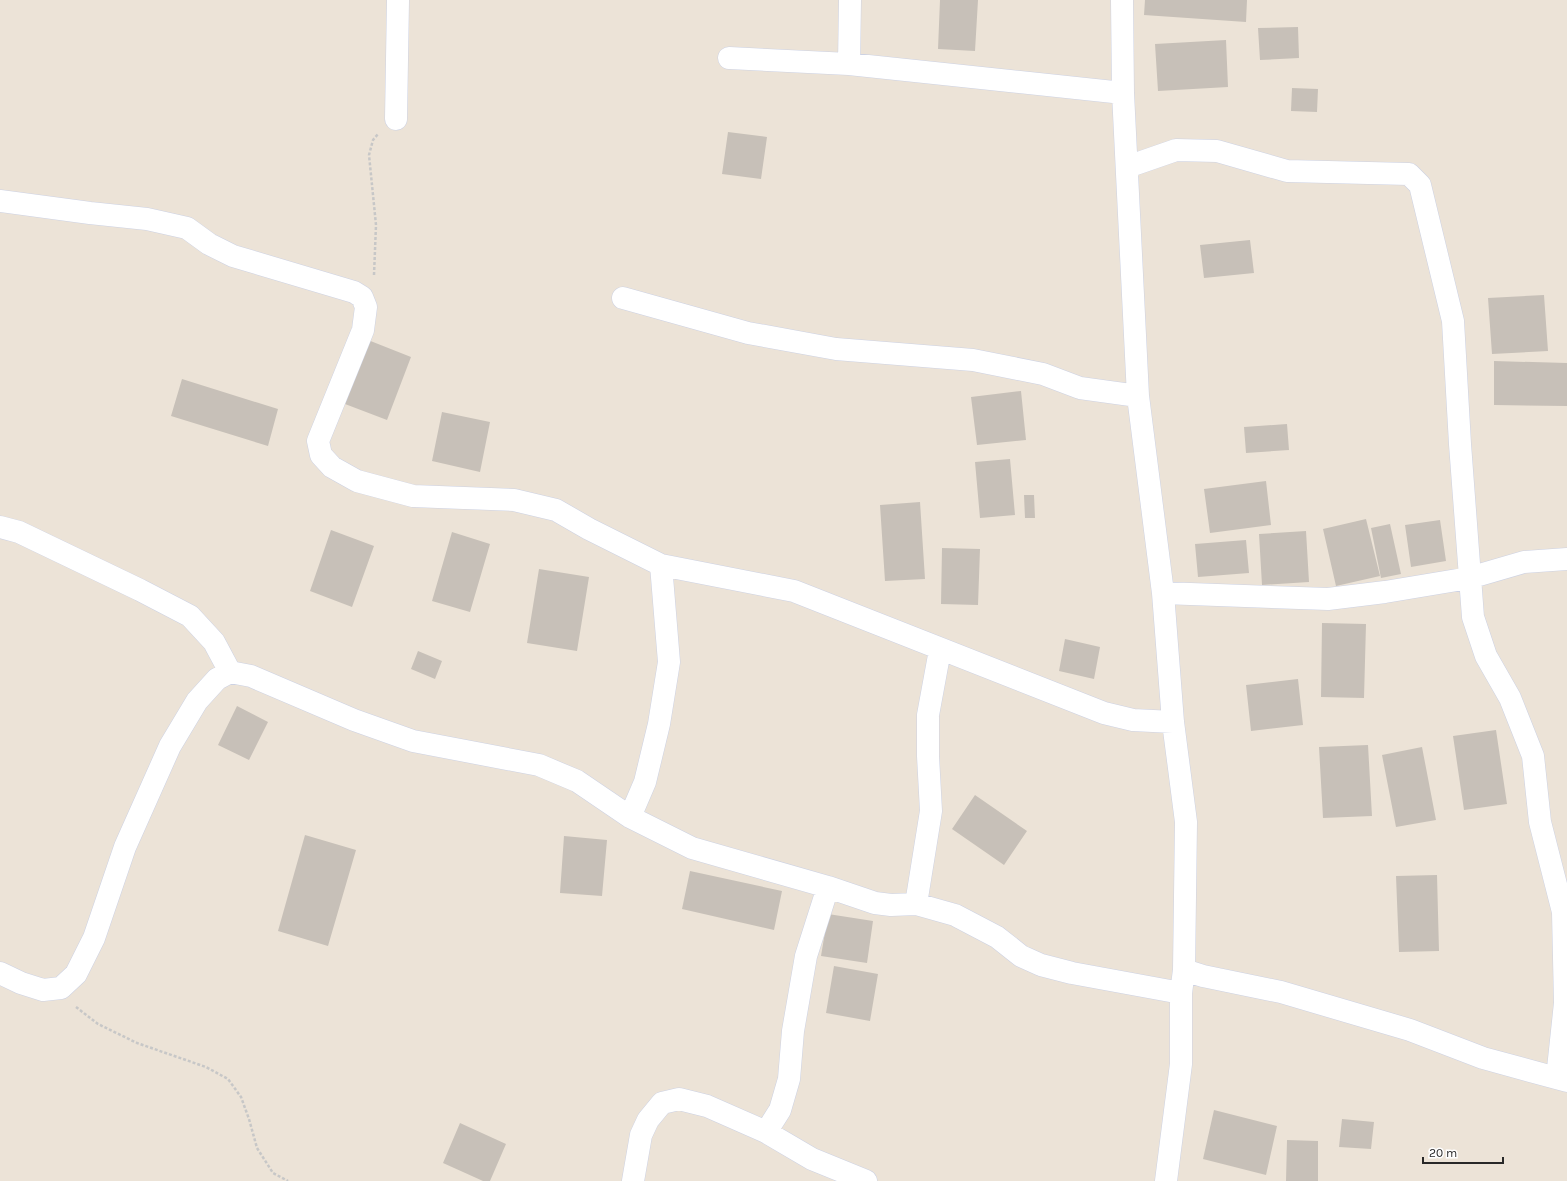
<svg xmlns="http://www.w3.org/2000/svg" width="1567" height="1181" viewBox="0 0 1567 1181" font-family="Karla,sans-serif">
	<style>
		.building { fill: #c7c0b8 }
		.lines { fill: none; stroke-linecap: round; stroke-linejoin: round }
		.minor-casing { stroke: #cdd2e3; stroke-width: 23 }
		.path { stroke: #c7c7c7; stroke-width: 2.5; stroke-dasharray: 3 2; stroke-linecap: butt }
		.minor { stroke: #fff; stroke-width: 22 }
	</style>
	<rect width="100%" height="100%" fill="#ece3d7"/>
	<path class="building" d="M940,0H978L975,51L938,49Z
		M1145,0H1247L1246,22L1144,15Z
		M1298,27L1299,58L1260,60L1258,28Z
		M1226,40L1228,87L1158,91L1155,44Z
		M1292,88L1318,89L1317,112L1291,111Z
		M728,132L767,137L761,179L722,174Z
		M1250,240L1254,273L1204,278L1200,245Z
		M1544,295L1548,351L1492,354L1488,298Z
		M368,340L411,357L387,420L345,404Z
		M1494,361L1567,363V406L1494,405Z
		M182,379L278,409L268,446L171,416Z
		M1021,391L1026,440L977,445L971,397Z
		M442,412L490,422L480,472L432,461Z
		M1287,424L1289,450L1246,453L1244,427Z
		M1010,459L1015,515L980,518L975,462Z
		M1266,481L1271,525L1210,533L1204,489Z
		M1024,495H1034L1035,518H1025Z
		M920,502L925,579L885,581L880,505Z
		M1366,519L1380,576L1336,586L1323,529Z
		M1440,520L1446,561L1411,567L1405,525Z
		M1390,524L1401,574L1381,578L1371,528Z
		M331,530L374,546L352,607L310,591Z
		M1306,531L1309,582L1262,585L1259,534Z
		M452,532L490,544L470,612L432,601Z
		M1246,540L1249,573L1198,577L1195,544Z
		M942,548L980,549L978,605L941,604Z
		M539,569L589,577L577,651L527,643Z
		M1322,623L1366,624L1364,698L1321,697Z
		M1065,639L1100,647L1094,679L1059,671Z
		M418,651L442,661L435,679L411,669Z
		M1298,679L1303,725L1251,731L1246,685Z
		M237,706L268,722L249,760L218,745Z
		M1496,730L1507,804L1464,810L1453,736Z
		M1368,745L1372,816L1323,818L1319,747Z
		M1422,747L1436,820L1396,827L1382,755Z
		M975,795L1027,831L1004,865L952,829Z
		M305,835L356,850L328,946L278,931Z
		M564,836L607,840L602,896L560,893Z
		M690,871L782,891L774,930L682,909Z
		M1437,875L1439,951L1399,952L1396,876Z
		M828,914L873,921L867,963L821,956Z
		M834,966L878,974L870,1021L826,1013Z
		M1214,1110L1277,1126L1266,1175L1203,1159Z
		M1342,1119L1374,1122L1371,1149L1339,1147Z
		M460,1123L506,1144L490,1181H483L443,1163Z
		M1287,1140L1318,1141V1181H1286Z"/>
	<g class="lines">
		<defs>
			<path id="minor" d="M1122,0L1123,93L1138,396L1163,593L1173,722L1186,822L1184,970L1181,993V1064L1166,1181
				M729,58L849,64L1123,93
				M849,64L850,0
				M396,119L398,0
				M1127,167L1176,150L1217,151L1287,171L1409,174L1420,185L1453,321L1460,444L1473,617L1486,656L1510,698L1533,756L1540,822L1563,912L1565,1003L1557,1078
				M0,201L90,213L147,219L187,228L209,244L233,256L354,292L362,297L366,307L363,330L318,441L321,455L332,467L357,481L413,496L514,500L556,510L589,529L661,565L794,591L1104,713L1133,720L1173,722
				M623,298L748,333L836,349L973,360L1043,374L1080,388L1138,396
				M0,527L19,532L140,590L190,616L214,642L230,672
				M1163,593L1328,599L1385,592L1469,578L1524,562L1567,559
				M630,817L645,782L659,724L669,662L661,565
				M916,904L931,811L928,756V715L940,650
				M1184,970L1203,976L1281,992L1410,1030L1483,1058L1567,1081
				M0,973L21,983L43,990L61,988L76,974L94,938L125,847L170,746L197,701L217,679L230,672L251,676L354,720L413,741L539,765L577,781L630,817L692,848L828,887L875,903L891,905L916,904L955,915L997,937L1021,956L1041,965L1072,973L1181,993
				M766,1132L780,1110L789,1079L793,1031L806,956L828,887
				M633,1181L641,1135L648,1120L662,1103L679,1099L707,1106L766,1132L812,1159L866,1181"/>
		</defs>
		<use href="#minor" class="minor-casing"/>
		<path class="path" d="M374,275L376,225L369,155L373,140L378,134
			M76,1007L98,1024L137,1043L206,1067L228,1079L241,1097L249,1119L257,1148L273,1173L288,1181"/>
		<use href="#minor" class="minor"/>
	</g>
	<path d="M1423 1157v6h80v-6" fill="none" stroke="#282828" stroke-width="2"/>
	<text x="1429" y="1157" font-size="12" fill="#282828" stroke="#ffffff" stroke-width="3" paint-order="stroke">20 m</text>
</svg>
